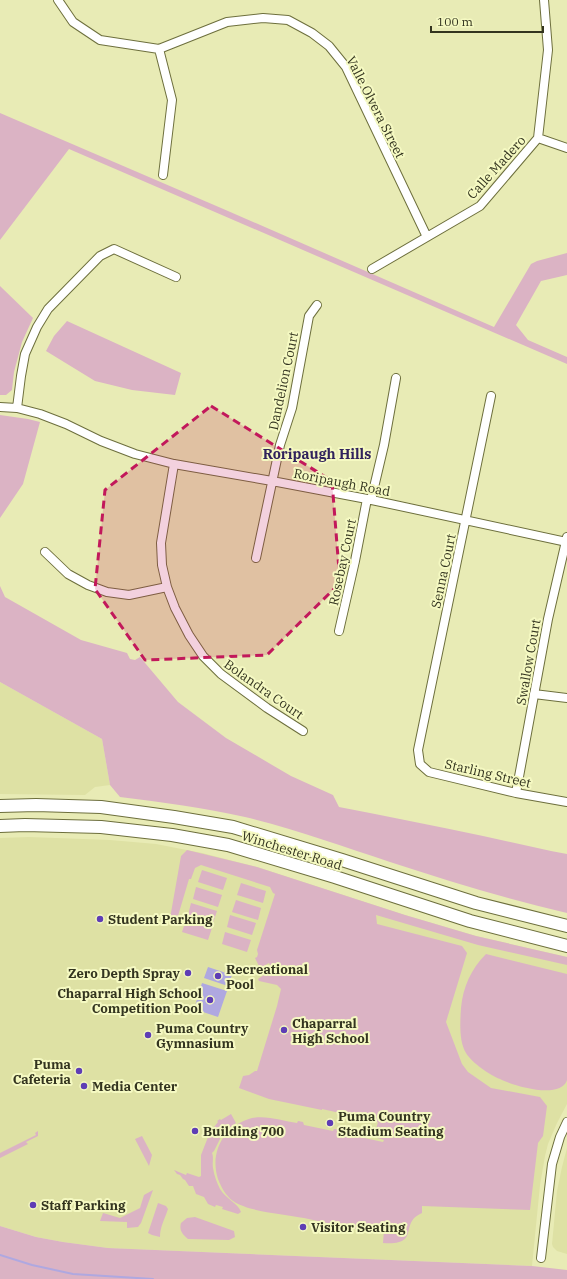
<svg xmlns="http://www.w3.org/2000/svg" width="567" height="1279" viewBox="0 0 567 1279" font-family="'IBM Plex Serif',serif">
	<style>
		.built { fill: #dee1a4 }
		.green { fill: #dbb3c4 }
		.water { fill: #afa8e0 }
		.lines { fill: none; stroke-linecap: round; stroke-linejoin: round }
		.stream { stroke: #afa8e0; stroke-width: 2 }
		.minor-casing { stroke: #6d6f3d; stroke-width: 10 }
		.primary-casing { stroke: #6d6f3d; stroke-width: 14 }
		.minor { stroke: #fff; stroke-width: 8 }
		.primary { stroke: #fff; stroke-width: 12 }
		.marked { fill: #c2185b; fill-opacity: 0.2; stroke: #c2185b; stroke-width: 3; stroke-dasharray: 8 5; stroke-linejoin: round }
		.poi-dot { fill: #5e3db5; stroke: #f5f9c2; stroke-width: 1.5 }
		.labels { text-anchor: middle; stroke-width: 4; stroke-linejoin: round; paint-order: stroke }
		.street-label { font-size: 13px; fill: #33341f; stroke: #f5f9c2 }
		.poi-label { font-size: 13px; font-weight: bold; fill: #33341f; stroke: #f5f9c2; text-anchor: start }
		.neighbourhood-label { font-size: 14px; font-weight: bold; fill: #30225c; stroke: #f5f9c2 }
	</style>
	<rect width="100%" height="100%" fill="#e8ebb5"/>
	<path class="built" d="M0,682L102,739L110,785L95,787L85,795L0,794Z
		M29,837L110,840L156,844L202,853L257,867L405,915L476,936L567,957V1104L557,1123L548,1144L545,1156L540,1185L532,1266L108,1248L63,1242L36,1237L0,1226V838Z
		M567,1148V1254L557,1251L553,1247L552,1244L557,1191L562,1167Z"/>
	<path class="green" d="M0,113L228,211L494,327L531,264L537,261L567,253V275L541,281L516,325L528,340L567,357V364L69,149L0,240Z
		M0,286L33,318L22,342L14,372L12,390L6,395H0Z
		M67,321L181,373L175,395L132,390L95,381L46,351L54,336Z
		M0,415L28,419L40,422L23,484L0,518Z
		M0,586L5,597L81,640L127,653L130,659L135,660L140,657L178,702L226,738L291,776L333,795L339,807C387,816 435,826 483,836C511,842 539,849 567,854V913C507,899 448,881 390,862C342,846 294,829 245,817C204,808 162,802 120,797L110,785L102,739L0,682Z
		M187,850L257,867L405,915L476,936L567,957V965L478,945L376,915L377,924L462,946L467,953L446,1022L462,1064L468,1072L491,1088L540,1097L547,1106L543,1136L538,1143L530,1210L422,1206V1213C398,1223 422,1246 383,1243L384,1229L373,1231L364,1230C344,1227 324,1222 304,1218C284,1214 249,1212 233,1201C226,1196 221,1187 218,1179C209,1151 225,1125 252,1118C267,1115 283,1121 297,1123L298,1121L303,1122L304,1125L333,1131L334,1129H338L337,1132L383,1142L384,1140L374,1137L378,1122L340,1114V1113L322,1109V1110L269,1099L239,1088L243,1076L249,1075L255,1071H257L277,1006L281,989L277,985L259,981L258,979L268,972V973L273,971L269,963L260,968L255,958L257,957L258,954L257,950L275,894L273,893L270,887L201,865L195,868L191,879H189L178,916L173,915L171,924H169L181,856Z
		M202,870L227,878L223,890L198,882Z
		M241,883L266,891L263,903L237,895Z
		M196,887L222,895L218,907L193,899Z
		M236,900L261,908L258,920L232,912Z
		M191,903L217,911L213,923L188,915Z
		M230,915L256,923L252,935L227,927Z
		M186,920L212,928L208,940L182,932Z
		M225,932L251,940L247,952L222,944Z
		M486,954L567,974V1080C561,1100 513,1086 500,1079C490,1075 472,1063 466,1053C459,1041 460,1023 461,1008C463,987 471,969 486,954Z
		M231,1114L236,1123L223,1133L214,1151L212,1153C214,1157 212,1163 213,1168C214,1175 217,1183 220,1189C226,1199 238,1203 241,1212L238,1214L222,1209L223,1207L216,1205L215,1207L208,1204L204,1197L196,1194L193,1186H189L185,1180L183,1179L180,1175L177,1174L174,1170L186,1175L187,1173L199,1177L201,1176V1155L210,1132L218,1122L217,1121L220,1119L221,1120Z
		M38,1131V1136L26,1142L28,1144L0,1158V1153L36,1135L35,1133Z
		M142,1136L152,1155L149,1166L135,1139Z
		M153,1190L141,1223L138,1227L127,1228V1222L100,1221L103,1213L120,1218L140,1208L144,1195Z
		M158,1203L166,1206L168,1209C165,1219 160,1226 160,1237L152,1235L148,1233Z
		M195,1217L234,1231L235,1237L229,1240L188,1239C182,1234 179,1230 181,1223L187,1218Z
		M0,1226L36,1237L63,1242L108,1248L532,1266L567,1270V1279H0Z"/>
	<path class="water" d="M208,967L232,975L228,986L204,978Z
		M202,983L227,991L218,1017L194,1009Z"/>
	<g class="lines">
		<path class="stream" d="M0,1255L32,1265L73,1274L153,1279"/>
		<defs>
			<path id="minor" d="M58,0L73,22L100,40L159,49L227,22L263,18L288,20L312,33L329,46L346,67L427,237
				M159,49L172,100L163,175
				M538,138L567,148
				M372,269L480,206L538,138L548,50L544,0
				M491,396L418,750L420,764L429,772L516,793L567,802
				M0,407L17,408L40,414L66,424L101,441L135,454L174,464L272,481L367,499L567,542
				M17,408L21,376L25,354L37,327L48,309L100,256L114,249L176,277
				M174,464L161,543L162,565L167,587L175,608L189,635L203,656L221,674L267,708L303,731
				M371,500L384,445L396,378
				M45,552L68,574L88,585L107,592L129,595L167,587
				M256,558L280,445L292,408L309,316L317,305
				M339,631L355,561L367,499
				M534,694L567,698
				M516,793L548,619L567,537
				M541,1258L552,1164L560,1137L567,1122"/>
			<path id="primary" d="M0,806L36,805L101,807L174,817L233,827L342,860L476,903L567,926
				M0,826L25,825L101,827L172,835L228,845L335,877L470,921L567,946"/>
		</defs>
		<use href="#minor" class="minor-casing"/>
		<use href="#primary" class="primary-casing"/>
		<use href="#minor" class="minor"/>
		<use href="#primary" class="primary"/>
	</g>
	<path class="marked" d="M211,406L332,481L340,583L267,655L145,660L95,589L105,490Z"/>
	<g class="poi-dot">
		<circle cx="100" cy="919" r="4"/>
		<circle cx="188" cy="973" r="4"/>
		<circle cx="218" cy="976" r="4"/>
		<circle cx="210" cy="1000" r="4"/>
		<circle cx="284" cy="1030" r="4"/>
		<circle cx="148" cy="1035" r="4"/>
		<circle cx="79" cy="1071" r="4"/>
		<circle cx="84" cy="1086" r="4"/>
		<circle cx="330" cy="1123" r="4"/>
		<circle cx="195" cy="1131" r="4"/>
		<circle cx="33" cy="1205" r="4"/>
		<circle cx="303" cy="1227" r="4"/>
	</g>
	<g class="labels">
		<g class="street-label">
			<text transform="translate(376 107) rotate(63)" y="5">Valle Olvera Street</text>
			<text transform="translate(496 167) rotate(-48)" y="5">Calle Madero</text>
			<text transform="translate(283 381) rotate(-78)" y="5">Dandelion Court</text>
			<text transform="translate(342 482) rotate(11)" y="5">Roripaugh Road</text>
			<text transform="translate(342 562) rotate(-78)" y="5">Rosebay Court</text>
			<text transform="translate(443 571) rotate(-78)" y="5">Senna Court</text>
			<text transform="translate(528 662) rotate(-80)" y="5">Swallow Court</text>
			<text transform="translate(264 689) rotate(35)" y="5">Bolandra Court</text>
			<text transform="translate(488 773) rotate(13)" y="5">Starling Street</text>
			<text transform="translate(292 850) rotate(17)" y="5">Winchester Road</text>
		</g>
		<g class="poi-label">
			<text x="108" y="924">Student Parking</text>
			<text x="226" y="974">Recreational<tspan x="226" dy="15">Pool</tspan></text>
			<text x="180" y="978" text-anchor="end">Zero Depth Spray</text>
			<text x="202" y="998" text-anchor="end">Chaparral High School<tspan x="202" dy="15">Competition Pool</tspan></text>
			<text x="292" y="1028">Chaparral<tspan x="292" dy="15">High School</tspan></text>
			<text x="156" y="1033">Puma Country<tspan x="156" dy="15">Gymnasium</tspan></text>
			<text x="71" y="1069" text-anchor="end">Puma<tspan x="71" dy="15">Cafeteria</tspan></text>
			<text x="92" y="1091">Media Center</text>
			<text x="338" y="1121">Puma Country<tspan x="338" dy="15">Stadium Seating</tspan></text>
			<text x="203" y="1136">Building 700</text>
			<text x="41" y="1210">Staff Parking</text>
			<text x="311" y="1232">Visitor Seating</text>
		</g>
		<g class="neighbourhood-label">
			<text x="317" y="459">Roripaugh Hills</text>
		</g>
	</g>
	<path d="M431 26v6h112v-6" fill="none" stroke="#33341f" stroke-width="2"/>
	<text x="437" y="26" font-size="12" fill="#33341f" stroke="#f5f9c2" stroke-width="3" paint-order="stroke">100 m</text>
</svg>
